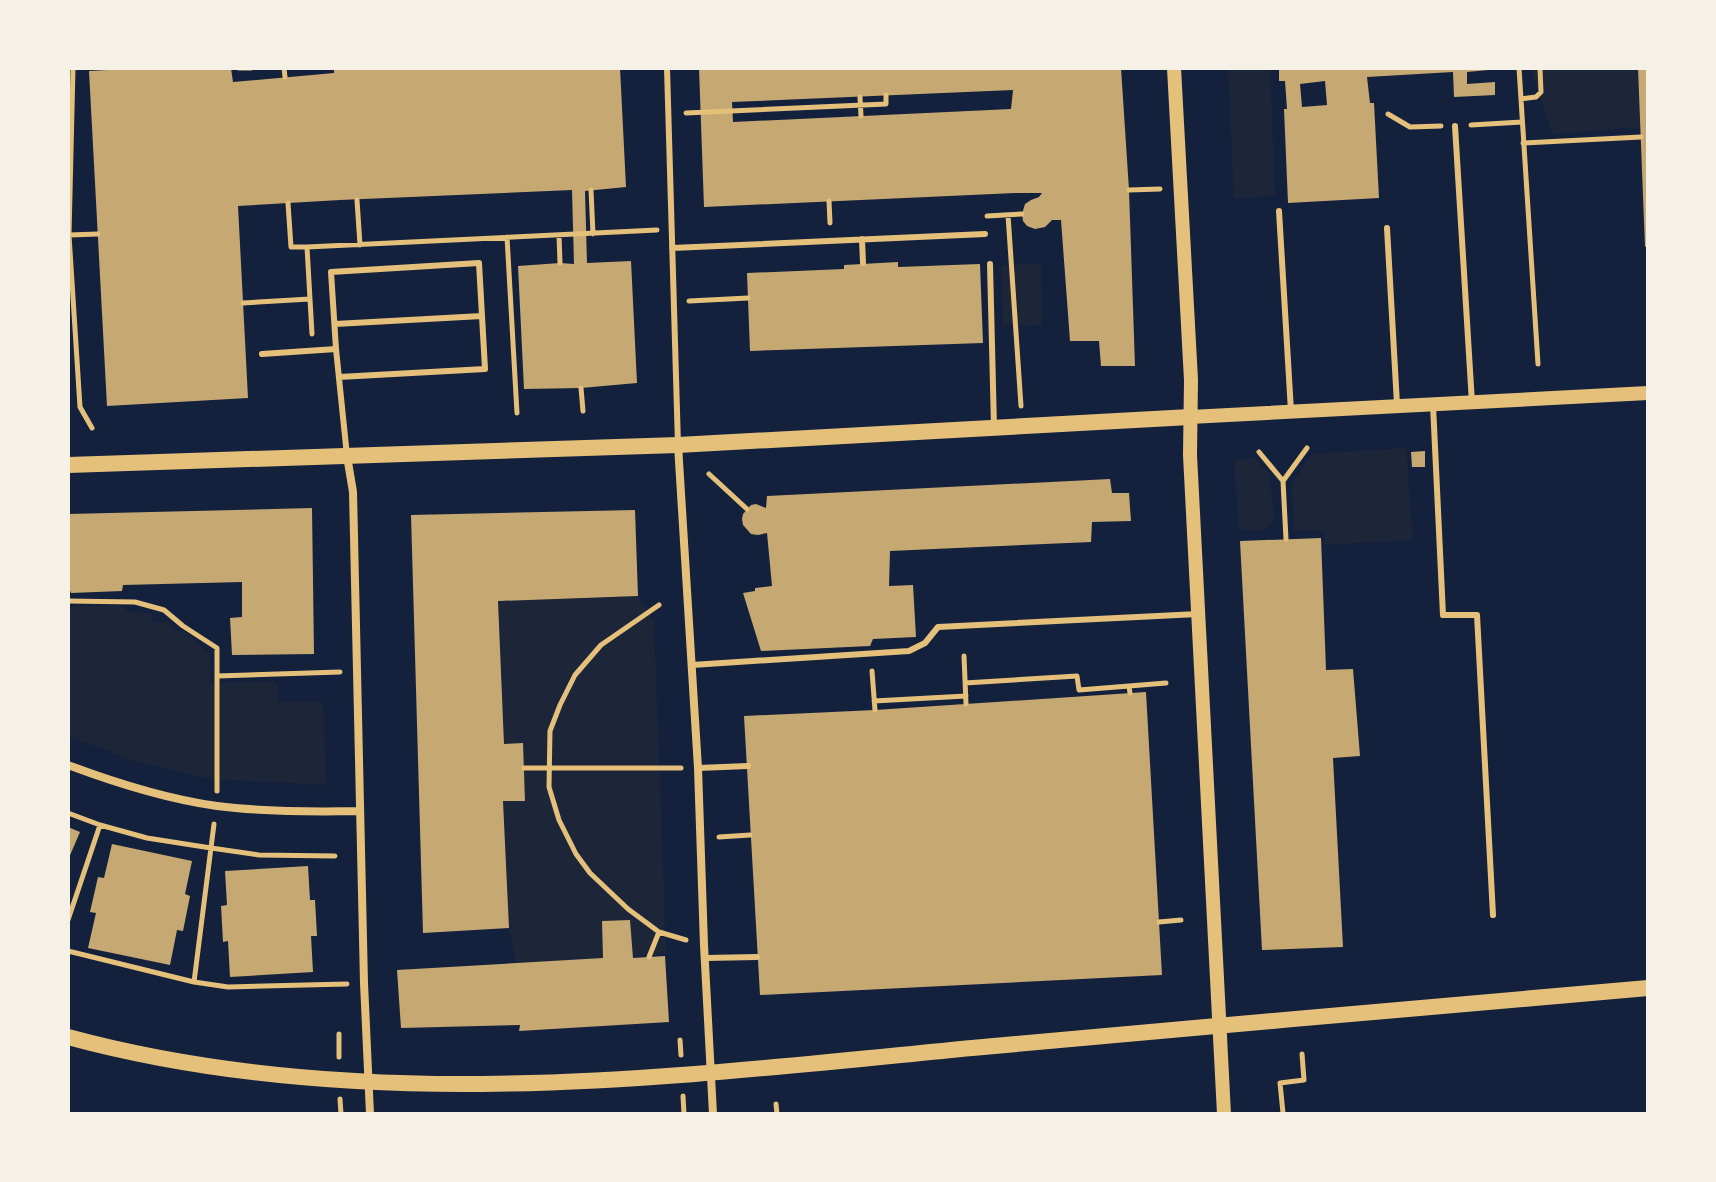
<svg xmlns="http://www.w3.org/2000/svg" width="1716" height="1182" viewBox="0 0 1716 1182" font-family="'Sofia Sans Condensed',sans-serif">
	<style>
		.green { fill: #1d2539 }
		.building { fill: #c6a872; fill-rule: evenodd }
		.lines { fill: none; stroke-linecap: round; stroke-linejoin: round }
		.path { stroke: #e5c07b; stroke-width: 5 }
		.service { stroke: #e5c07b; stroke-width: 6 }
		.minor { stroke: #e5c07b; stroke-width: 8 }
		.tertiary { stroke: #e5c07b; stroke-width: 14 }
		.secondary { stroke: #e5c07b; stroke-width: 16 }
	</style>
	<rect width="100%" height="100%" fill="#14213d"/>
	<path class="green" d="M1228,68H1270L1275,195L1234,199Z
		M1532,68H1638L1641,127L1552,134L1533,76Z
		M1041,264L1042,325L1003,326L1001,265Z
		M1406,448L1413,540L1325,545L1324,530L1295,531L1291,485L1312,454Z
		M1254,458L1270,475L1274,521L1267,529L1239,531L1234,461Z
		M638,596L654,621L666,953L633,958L629,920L603,921V958L516,964L509,928L503,801L525,800L523,743L504,744L498,601Z
		M121,605L129,612L152,613V622H168L176,631L183,630L210,654L211,683L274,681L278,686V701L323,702L326,785L211,779L137,762L68,736V611L72,606Z"/>
	<path class="building" d="M144,68H231L233,82L334,73V68H620L626,187L585,191L587,263L631,261L637,383L581,388L524,389L518,266L560,263L574,264L572,190L340,200L238,206L248,398L107,406L89,71Z
		M699,68H1121L1129,190L1135,366H1101L1099,341H1070L1061,220H1052L1045,227L1035,229L1027,226L1023,221L1022,214L1025,204L1031,200L1039,197L1042,193H1015L704,207ZM1013,90L1011,109L733,122L732,102Z
		M1279,68H1488V70L1467,72V84L1495,82V95L1454,97L1453,72L1367,77L1370,103H1374L1379,198L1288,203L1284,109H1287L1285,81H1279ZM1325,81L1327,105L1302,107L1300,84Z
		M1638,68H1648V246L1645,247Z
		M898,262V267L980,264L983,343L750,351L747,273L844,269V265Z
		M1425,451V467H1412L1411,452Z
		M1110,479L1112,493H1129L1131,521L1092,522L1091,542L890,551L889,586L913,585L916,637L873,639L870,646L761,651L743,593L755,591V588L772,586L767,533L758,535L751,534L743,525L742,519L743,514L751,505L756,504L766,508L767,496Z
		M312,508L314,654L232,655L230,618L242,617V582L123,585L122,591L71,593L68,586V514Z
		M635,510L638,596L498,601L504,744L523,743L525,801H503L509,928L423,933L411,515Z
		M1321,538L1326,670L1353,669L1360,756L1333,758L1343,947L1262,950L1240,541Z
		M1146,692L1162,975L760,995L744,716L875,710Z
		M68,827L80,832L68,860Z
		M112,844L192,861L185,894L190,896L183,931L177,930L170,965L88,948L96,913L90,912L98,877L104,878Z
		M308,866L310,900H315L317,936H311L313,972L230,977L228,941L223,942L221,906L227,905L225,871Z
		M630,920L633,958L665,956L669,1022L519,1031L520,1025L401,1028L397,970L603,958L602,921Z"/>
	<g class="lines">
		<path class="path" d="M73,68L69,235L80,407L92,428
			M239,68H251
			M284,68L285,77
			M1519,68L1538,364
			M860,97L861,116
			M1521,99L1536,97L1541,92L1540,68
			M686,113L886,104V95
			M1388,114L1410,127L1441,126
			M1471,125L1522,122
			M1523,143L1641,137
			M591,190L593,234
			M1129,190L1160,189
			M357,200L360,245
			M829,201L830,223
			M288,203L291,247H307L312,334
			M1008,215L1021,406
			M987,216L1022,214
			M69,235L98,234
			M559,235L560,263
			M507,237L517,413
			M307,247L657,230
			M689,301L748,298
			M243,303L310,299
			M581,388L583,411
			M1259,452L1283,481L1286,539
			M709,474L747,509
			M1283,481L1307,448
			M68,601L135,602L164,610L183,626L217,648V676L340,672
			M659,605L601,645L575,675L560,705L550,731L549,787L559,820L576,854L590,873L628,909L659,932L686,940
			M964,656L966,704
			M872,671L875,710
			M965,683L1077,676L1079,690L1129,686L1130,693
			M1129,686L1166,683
			M874,701L966,696
			M524,768H681
			M217,791V676
			M68,813L100,825L147,838L211,848L259,855L335,856
			M719,837L750,835
			M68,920L100,825
			M1159,922L1181,920
			M68,951L194,982L228,987L347,984
			M649,957L659,932
			M194,982L214,824
			M339,1034V1057
			M680,1040L681,1055
			M683,1096L684,1114
			M340,1099L341,1114
			M776,1104L777,1114
			M1283,1113L1280,1083L1304,1080L1302,1054"/>
		<path class="service" d="M667,68L678,445
			M1455,126L1472,403
			M1279,211L1291,411
			M1387,228L1397,404
			M862,239L863,263
			M672,248L985,234
			M990,264L994,427
			M335,324L482,316
			M262,354L336,349
			M339,377L485,369L479,263L331,272L336,349L347,456
			M1433,405L1443,615H1477L1493,915
			M692,665L909,651L925,643L938,627L1198,614
			M698,768L748,766
			M705,958L757,957"/>
		<path class="minor" d="M678,445L698,768L704,945L713,1114
			M347,456L353,492L364,983L370,1114
			M68,765C116,783 166,799 217,806C264,812 312,812 360,811"/>
		<path class="tertiary" d="M1174,68L1191,380L1190,455L1224,1114
			M1190,417L1648,393"/>
		<path class="secondary" d="M68,465L678,445L1190,417
			M68,1037C364,1117 672,1077 972,1048C1197,1027 1423,1008 1648,988"/>
	</g>
	<rect width="1716" height="1182" fill="none" stroke="#f6f1e7" stroke-width="140"/>
</svg>
